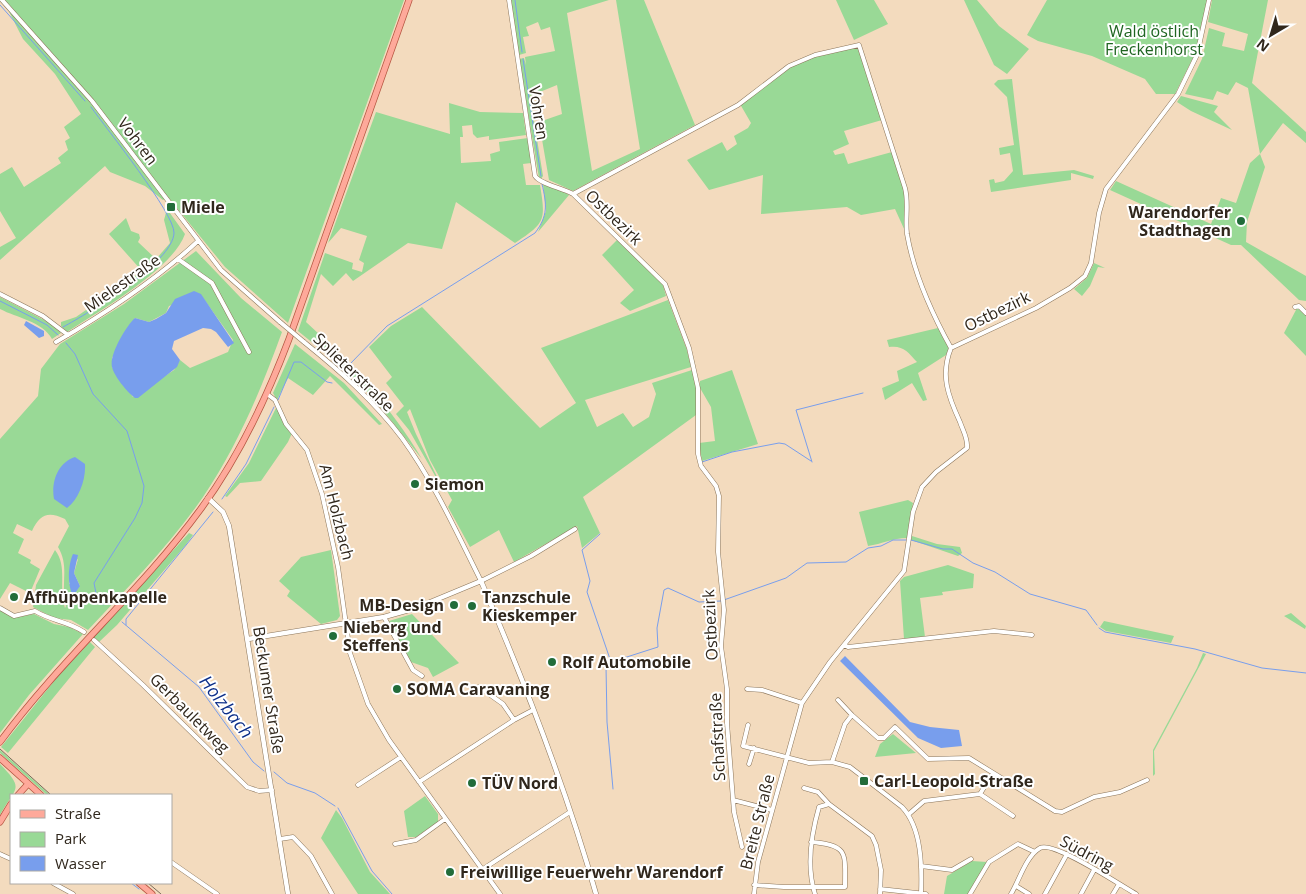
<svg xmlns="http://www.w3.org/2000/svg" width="1306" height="894" viewBox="0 0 1306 894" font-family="'Open Sans',sans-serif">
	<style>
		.green { fill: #99d996; fill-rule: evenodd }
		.water { fill: #789eed }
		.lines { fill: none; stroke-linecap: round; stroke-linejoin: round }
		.stream { stroke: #789eed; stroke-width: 1 }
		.minor-casing { stroke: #8b755a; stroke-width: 5 }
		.tertiary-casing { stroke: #8b755a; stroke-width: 5.5 }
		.primary-casing { stroke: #b65642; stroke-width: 7 }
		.minor { stroke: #fff; stroke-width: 4 }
		.tertiary { stroke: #fff; stroke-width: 4.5 }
		.primary { stroke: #fea99a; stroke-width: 5.5 }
		.rail { stroke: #7a6b5a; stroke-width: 1 }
		.minor-bridge-casing { stroke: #8b755a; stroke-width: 5; stroke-linecap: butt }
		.minor-bridge { stroke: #fff; stroke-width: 4 }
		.poi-dot { fill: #226c3a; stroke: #fff; stroke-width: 2 }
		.labels { text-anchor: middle; stroke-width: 4; stroke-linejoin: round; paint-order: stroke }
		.park-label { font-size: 16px; fill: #1f6521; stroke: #fff }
		.street-label { font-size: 16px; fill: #30271c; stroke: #fff }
		.poi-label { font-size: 16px; font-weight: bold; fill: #30271c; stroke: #fff; text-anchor: start }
		.water-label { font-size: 18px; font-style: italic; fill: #0d2f89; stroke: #fff }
	</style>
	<rect width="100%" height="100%" fill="#f3dbbe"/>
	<path class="green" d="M3,0H404L288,323L225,267L168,197L163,200L145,186L110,172L105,166L0,260V247L16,238L0,211V174L12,167L24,187L61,163L58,158L68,150L65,141L70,138L64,127L81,114L55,74L23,39Z
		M511,0H609L567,13L592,171L640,149L616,0H644L695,125L573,191L549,180L539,122L562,114L557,85L530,96L543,176L541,179L539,178L519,59L524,58L526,65L525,57L555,51L550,27L541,30L538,22L526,27L529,36L523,37L526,53L519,55Z
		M836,0H874L888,24L854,40Z
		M964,0H977L999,26L1029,49L1007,74L994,65Z
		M1047,0H1207L1195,54L1175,94H1156L1145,79L1092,56L1038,41L1027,35Z
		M1212,0H1268L1252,83L1306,132V143L1283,123L1260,154L1265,167L1247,222L1246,242L1306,276V301L1299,300L1241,245H1231L1110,190L1116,181L1211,224L1221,198L1236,203L1250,163L1260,154L1248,88L1236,82L1228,95L1217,91L1213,100L1185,94L1202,59L1209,28L1225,33L1222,46L1244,51L1248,34L1208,22Z
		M854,47L858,49L882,120L844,131L849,144L833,151L835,155L844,153L848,164L892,152L906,197L905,231L895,209L861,215L847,207L761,214L763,175L709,190L687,160L722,142L727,151L737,144L734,136L748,128L751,123L740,104L789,67L810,58Z
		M1012,79L1023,175L1074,170L1094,176L1093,179L1071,173V180L991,192L989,180L994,179L995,183L1004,181L1013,171L1010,153L1000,155L999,148L1014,145L1007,97L994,84L998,80Z
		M1181,96L1218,106L1214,112L1232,130L1191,111L1177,102Z
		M449,103L480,112L523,113L526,135L489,140V136L477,138L473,134L472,125L462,126L463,137H460L461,163L491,161L490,154L500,151L499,142L528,138L531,163L523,164L526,185H540C546,221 545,223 515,243L456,202L442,249L408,243L353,281L346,273L333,286L321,274L306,322C351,363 391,407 422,459L373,398L346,370L298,331L325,253L353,263L352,269L362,272L364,263L359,260L367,236L341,228L328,243L376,112L450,134Z
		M543,185L557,188L569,195L538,232L546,211Z
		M167,209L185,234C172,270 99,311 67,332L61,326V322L76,317L142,271L109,234L126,218L131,231L139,234L140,238L138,242L156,259L170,243L164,220Z
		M617,240L663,285L666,296L630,311L620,303L634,290L602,255Z
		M196,251L241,298L282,332C261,390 238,445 203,497C170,545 128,587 88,630L71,620L54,618L33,607L36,585L55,550C68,567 58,587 65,608L66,606C60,584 70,567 58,547L69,526L65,519C48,511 40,514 32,531L17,524L13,533L24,539L18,553L31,560L30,563L40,569L30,593L10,583L0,599V439L38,396L41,369L60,344L124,304ZM201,295L233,340L228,352L190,368L180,360L174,370L133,397L112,367V358L135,318L149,322L166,313L169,306ZM78,559L74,573L80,586L69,584L70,565Z
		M1094,263L1105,268L1098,267L1090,286L1082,296L1074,289L1087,278Z
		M0,297L52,324L61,333L52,339C42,321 17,318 0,309Z
		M668,300L687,350L691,367L585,400L597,427L623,413L633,427L649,417L656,394L652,383L692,370L696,388V415L583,497L600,533L582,548L577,526L514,562L499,530L470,547L448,507L452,500L430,460L410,409L407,412L416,434L446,495L409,430L396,414L404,406L386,383L392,377L369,347L391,326L422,307L540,428L576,403L541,348Z
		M1297,308L1306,315V356L1284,333Z
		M938,328L949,348L946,355L918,373L927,400L923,401L912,383L885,400L882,388L899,381L897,371L917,362C908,352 903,345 889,347L887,340Z
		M295,344L344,383L382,424L379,425L330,376L313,395L288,378L277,400L273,393Z
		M732,370L758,444L702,461L699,443L715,441L711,407L700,388V381Z
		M276,408L292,433L288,442L261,481L240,483L227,497L225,496L249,463Z
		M908,500L913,503L907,538C893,538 882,544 868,546L859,512Z
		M189,533L193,535L185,546L117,625L99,642L93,638Z
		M912,536L937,544L960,547L962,553L958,556L911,540Z
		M331,550L340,616L337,620L321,624L287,596L290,591L279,581L301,557Z
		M948,565L974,574L973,588L942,592L943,595L920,598L925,637L904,639L900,581L904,577Z
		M0,610L13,618L34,614L54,624L69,627L83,634L29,695L0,733Z
		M1291,613L1306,626L1305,629L1284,616Z
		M412,614L459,663L433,677L428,668L411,662L389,621Z
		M1104,621L1174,636L1171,643L1106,631L1100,627Z
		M90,642L95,647L8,753L1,747L59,675Z
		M1203,653L1206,654L1154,751L1155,774L1153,776V750L1197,668Z
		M893,734L916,753L875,757L880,744Z
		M0,750L50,795H47L0,753Z
		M0,764C25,790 16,786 0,815Z
		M425,796L438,814V822L416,837H408L404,811Z
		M336,810L342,818L370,872L390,894H358L321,838Z
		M972,861L987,862L969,894H944L947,876Z"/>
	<path class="water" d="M194,291L201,294L234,343L228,347L216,332L211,329L203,328L174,341L172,349L180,360L177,367L138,398H135C127,392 114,376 112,367C109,355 126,326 135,318L149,322L156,319L166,313L175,299Z
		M26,321L44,331V336L39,338L24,325Z
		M75,457L85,464C86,479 79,499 67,508L54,499C51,483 57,463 75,457Z
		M73,554L78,555L74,573L80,586L73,596C67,585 68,565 73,554Z
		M845,656L910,722L930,727L959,730L962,746L941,748L918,738L840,661Z"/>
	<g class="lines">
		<path class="stream" d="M515,0L522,52
			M0,5L85,101
			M523,59L541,176
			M0,301L47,325L58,335
			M63,327C89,313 173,262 174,233C175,214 106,128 91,107
			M66,343L75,354L93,394L127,431L144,486L142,503L135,518L94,583L97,598L103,605
			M350,364L387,326L535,233C548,216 547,205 542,184
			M278,400L294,362H301L327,382L332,383
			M702,462L732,452L779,443L785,444L811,461
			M812,462L796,410L863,393
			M222,499L246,464L274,407
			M600,534L582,550L590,581L587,592L611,662
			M911,540L943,549H952L973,563L995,572L1030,594L1086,610L1097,625
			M122,622L199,687L253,762L264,771
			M126,625V619L213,512
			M1099,628L1105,632L1195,649L1262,668L1306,673
			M274,772L287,783L315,793L335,806
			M613,789L607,722L606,666L608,663L658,647L657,628L664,590L668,588L699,602L721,601L786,578L807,563L846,562L868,548L881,546L893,540H906
			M338,808L372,871L392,894
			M131,883L139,889"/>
		<defs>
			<path id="minor" d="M2,0L92,101L221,270L280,322
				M509,0L535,176C540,184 563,188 573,194L665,284L689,348L698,388V454L701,466L716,486L719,496L718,552L724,610L721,646L727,689V723L734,812L742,847
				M573,194L738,105L789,66L815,55L859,45L905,188C909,203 905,218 907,234C914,274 931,312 951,348
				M178,259L212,283L249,352
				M0,294L43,316L68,335
				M1295,307L1299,306L1306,313
				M56,342C106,313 156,280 198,241
				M304,342C340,371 374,401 402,438C434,482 457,533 481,581L531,556L575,529
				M267,394L275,400L286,424L307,450L322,494L338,567L350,653L368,704L389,740L500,894
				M0,608L14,616L35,611C51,621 68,621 84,632
				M384,617L413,670L422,676
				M94,640L143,685L247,787L259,791L272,790
				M844,645L848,647L994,631L1032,635
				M479,687L503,704L514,720
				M747,689L762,690L802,703
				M838,700L852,715
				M748,725L743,746L809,763L832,762L850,767L902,807C922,828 922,867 921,894
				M832,762L845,724L852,715L878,738H884L895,727L928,759L969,758L1055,811L1062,812L1094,797L1120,792L1147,780
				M749,764L754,748
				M419,782L514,720L533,710
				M358,785L401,757
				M804,788L818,792L829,804
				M980,794L993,773
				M733,800L772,810
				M909,814L924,801L980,794L1013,816
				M280,839L293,837L311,856L332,894
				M395,844L416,840L445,819
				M0,854L11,859
				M171,862L217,894
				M921,866L952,870L971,859
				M483,869L570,812
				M53,883L73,894
				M754,885L784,887H845C845,853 849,845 811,842
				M1016,886L1029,894
				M880,889L926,894
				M754,894L758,862L802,703L830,662L904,571L913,512L922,487L936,472L967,448C968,438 963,431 960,422C948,396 940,375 951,348L1036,308L1070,288L1085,276L1091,263L1099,213L1106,189L1178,94L1197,55L1209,0
				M815,894C806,866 811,835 819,807L829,804L872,836L876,845L881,870L880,894
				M970,894L989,862L1018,844L1035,852
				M1011,894C1019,881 1026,856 1040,848C1053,840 1120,885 1136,894
				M1045,894L1067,854
				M1081,894L1094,870
				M1113,894L1119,884"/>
			<path id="tertiary" d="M208,498L223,512L229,526L288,894
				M248,639L384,617L416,608L481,581C525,683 566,788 596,894"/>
			<path id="primary" d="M0,742C61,659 140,592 200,510C239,457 266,400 289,339L409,0
				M0,758L41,795
				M18,795L28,784
				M0,822L11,804
				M139,883L152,894"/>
		</defs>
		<use href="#minor" class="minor-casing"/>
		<use href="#tertiary" class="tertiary-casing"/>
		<use href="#primary" class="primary-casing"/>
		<use href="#minor" class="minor"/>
		<use href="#tertiary" class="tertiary"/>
		<use href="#primary" class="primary"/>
		<path class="rail" d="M0,749L51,795
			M148,883L161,894"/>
		<defs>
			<path id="minor-bridge" d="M280,322L304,342"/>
		</defs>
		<use href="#minor-bridge" class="minor-bridge-casing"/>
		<use href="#minor-bridge" class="minor-bridge"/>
	</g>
	<g class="poi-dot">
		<rect x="166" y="202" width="10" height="10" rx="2.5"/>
		<circle cx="1241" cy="221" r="5"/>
		<circle cx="415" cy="484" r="5"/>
		<circle cx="14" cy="597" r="5"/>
		<circle cx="454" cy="605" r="5"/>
		<circle cx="472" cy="606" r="5"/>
		<circle cx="333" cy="636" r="5"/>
		<circle cx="552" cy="662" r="5"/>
		<circle cx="397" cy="689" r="5"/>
		<rect x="859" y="776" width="10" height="10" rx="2.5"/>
		<circle cx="472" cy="783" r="5"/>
		<circle cx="450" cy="872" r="5"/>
	</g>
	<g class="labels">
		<g class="park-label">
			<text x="1154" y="37">Wald östlich<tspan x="1154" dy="18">Freckenhorst</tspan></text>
		</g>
		<g class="street-label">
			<text transform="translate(539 113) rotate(81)" y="6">Vohren</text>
			<text transform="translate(138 141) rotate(53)" y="6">Vohren</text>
			<text transform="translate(614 217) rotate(44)" y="6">Ostbezirk</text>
			<text transform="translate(122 283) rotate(-35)" y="6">Mielestraße</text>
			<text transform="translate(997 311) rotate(-26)" y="6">Ostbezirk</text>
			<text transform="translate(354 372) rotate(44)" y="6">Splieterstraße</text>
			<text transform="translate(337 512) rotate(76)" y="6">Am Holzbach</text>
			<text transform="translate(710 625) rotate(-93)" y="6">Ostbezirk</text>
			<text transform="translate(269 690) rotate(81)" y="6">Beckumer Straße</text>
			<text transform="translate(190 713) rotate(45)" y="6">Gerbauletweg</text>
			<text transform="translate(717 737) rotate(-93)" y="6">Schafstraße</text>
			<text transform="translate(757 822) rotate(-76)" y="6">Breite Straße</text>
			<text transform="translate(1087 853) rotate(28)" y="6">Südring</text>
		</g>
		<g class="poi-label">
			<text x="181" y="213">Miele</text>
			<text x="1231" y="218" text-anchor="end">Warendorfer<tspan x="1231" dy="18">Stadthagen</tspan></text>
			<text x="425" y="490">Siemon</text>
			<text x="24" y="603">Affhüppenkapelle</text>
			<text x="482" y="603">Tanzschule<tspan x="482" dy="18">Kieskemper</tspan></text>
			<text x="444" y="611" text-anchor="end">MB-Design</text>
			<text x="343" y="633">Nieberg und<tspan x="343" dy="18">Steffens</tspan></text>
			<text x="562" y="668">Rolf Automobile</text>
			<text x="407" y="695">SOMA Caravaning</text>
			<text x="874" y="787">Carl-Leopold-Straße</text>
			<text x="482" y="789">TÜV Nord</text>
			<text x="460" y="878">Freiwillige Feuerwehr Warendorf</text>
		</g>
		<g class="water-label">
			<text transform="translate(226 707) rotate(52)" y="6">Holzbach</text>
		</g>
	</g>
	<rect x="10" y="794" width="162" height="90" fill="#ffffff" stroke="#aca9a4"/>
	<rect x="20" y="810" width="25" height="8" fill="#fea99a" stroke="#aca9a4"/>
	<text x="55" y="819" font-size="15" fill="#30271c">Straße</text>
	<rect x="20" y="832" width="25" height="15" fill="#99d996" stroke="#aca9a4"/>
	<text x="55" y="844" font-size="15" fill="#30271c">Park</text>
	<rect x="20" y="856" width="25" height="15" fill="#789eed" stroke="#aca9a4"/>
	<text x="55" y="869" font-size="15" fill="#30271c">Wasser</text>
	<g transform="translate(1271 35) rotate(218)" stroke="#ffffff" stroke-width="4" paint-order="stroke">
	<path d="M0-4L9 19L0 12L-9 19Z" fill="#30271c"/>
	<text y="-8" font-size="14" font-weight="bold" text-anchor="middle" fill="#30271c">N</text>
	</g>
</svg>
